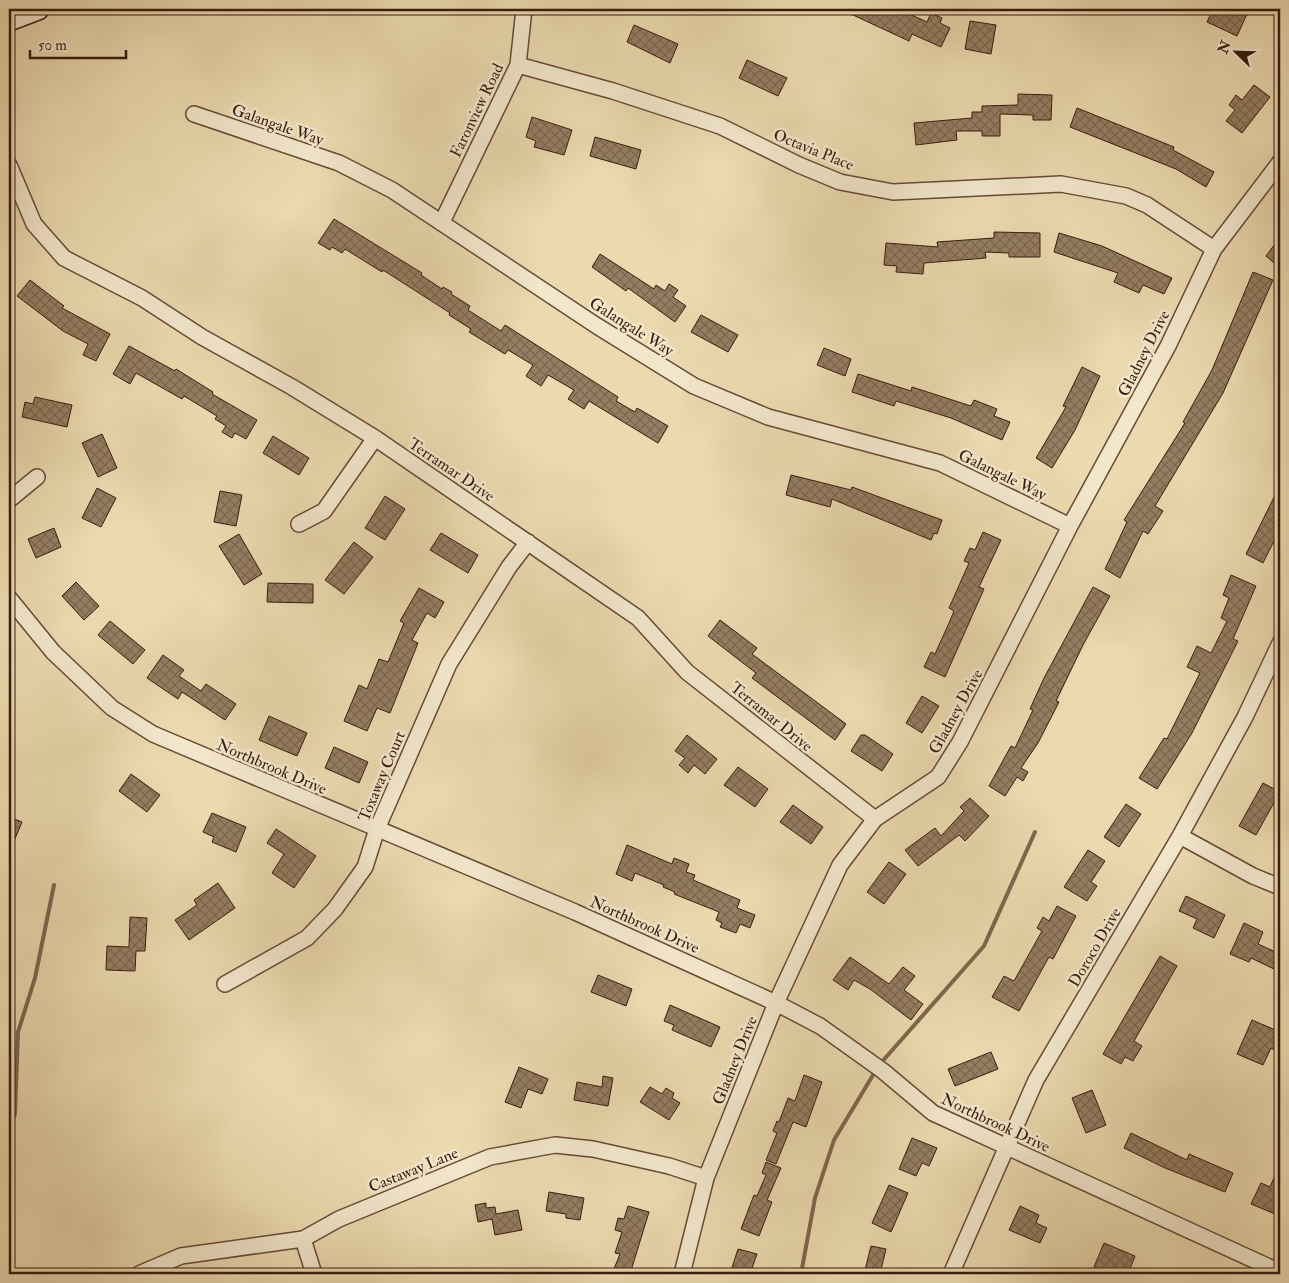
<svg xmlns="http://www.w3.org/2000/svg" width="1289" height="1283" viewBox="0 0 1289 1283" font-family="'IM FELL Double Pica',serif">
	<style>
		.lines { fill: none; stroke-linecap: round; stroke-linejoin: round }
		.stream { stroke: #80664e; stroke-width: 4 }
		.building { fill: url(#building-cross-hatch); stroke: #3a1b0e }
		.street-casing { stroke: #664a36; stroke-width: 18 }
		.secondary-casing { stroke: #3a1b0e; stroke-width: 24 }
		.street { stroke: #f2e6cb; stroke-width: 15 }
		.secondary { stroke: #f2e6cb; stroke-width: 21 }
		.labels { text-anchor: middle; stroke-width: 5; stroke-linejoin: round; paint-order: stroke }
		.street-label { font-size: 16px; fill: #3a1b0e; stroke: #f2e6cb }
	</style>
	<defs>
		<pattern id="building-cross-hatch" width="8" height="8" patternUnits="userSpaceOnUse" patternTransform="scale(1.25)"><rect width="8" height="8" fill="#967e62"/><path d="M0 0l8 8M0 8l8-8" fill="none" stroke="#7b664f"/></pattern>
	</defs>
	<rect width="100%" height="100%" fill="#ebd9af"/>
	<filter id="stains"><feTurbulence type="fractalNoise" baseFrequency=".004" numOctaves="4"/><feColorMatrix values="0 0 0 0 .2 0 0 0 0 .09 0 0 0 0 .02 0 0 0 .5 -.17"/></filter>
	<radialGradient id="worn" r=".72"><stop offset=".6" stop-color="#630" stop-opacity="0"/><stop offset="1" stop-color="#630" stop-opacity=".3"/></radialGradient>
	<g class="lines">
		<path class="stream" d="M880,1064L984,946L1035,832
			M9,1129L15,1114L18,1032L35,978L54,885
			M801,1274L815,1198L834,1140L876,1070"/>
	</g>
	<path class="building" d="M840,9H909L907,13L927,22L931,13L942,18L940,23L950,28L941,47L912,34L909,41Z
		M1213,9L1228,13L1230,9H1241L1248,12L1237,36L1207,22Z
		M970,21L996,25L991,54L965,49Z
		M634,25L678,44L670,63L627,42Z
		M747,60L787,78L778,96L739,78Z
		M1254,85L1270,97L1242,133L1226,121L1235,110L1229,105L1236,95L1242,100Z
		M1018,94L1052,95L1051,120H1033V115L1000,114V136H982V131H956L957,140L916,145L914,123L972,118V112H982V106L1018,105Z
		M1077,108L1174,147L1173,150L1214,172L1206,187L1176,169L1070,127Z
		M532,117L572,130L564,155L534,147L536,141L526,137Z
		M595,137L641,150L636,169L590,156Z
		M334,219L422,273L421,275L442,289L443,287L452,292L451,294L470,306L468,310L501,331L505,325L618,397L616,401L635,412L637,408L668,426L658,443L589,401L584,409L568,399L574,390L548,375L541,386L526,376L533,365L508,350L505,354L469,332L471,329L449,315L450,313L383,270L382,272L345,249L342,253L332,247L330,250L318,243Z
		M994,232L1040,233V257H1009V253L985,252L986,258L924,263L923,274L896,272L897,266L884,265L886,243L938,247L937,242L994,238Z
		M1059,233L1102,246L1172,278L1164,294L1143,285L1139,293L1114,282L1118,273L1054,252Z
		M1280,237V268L1266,256Z
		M600,254L654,289L656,285L665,291L669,284L678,290L673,297L686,306L675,322L628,288L626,291L592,267Z
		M1253,272L1273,280L1223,393L1155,506L1163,511L1148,534L1143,531L1120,578L1105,569L1127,522L1124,520L1185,423L1183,422L1212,370Z
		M30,280L64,306L62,308L110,334L96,361L83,355L88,344L63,331L17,296Z
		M701,315L738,335L728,352L691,332Z
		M129,346L175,371L176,369L213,392L212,394L257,420L246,439L235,433L232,438L222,432L226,426L215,419L217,416L184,396L182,399L136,373L130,384L113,374Z
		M824,348L851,359L845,376L817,365Z
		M1082,367L1100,376L1075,430L1052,468L1036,458L1066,407L1063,406Z
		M858,374L911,391L912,387L971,406L974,400L997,409L994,416L1010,422L1002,440L951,418L896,401L894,406L852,392Z
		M35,397L72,405L67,427L22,417L25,402L33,404Z
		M102,434L117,468L98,477L82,443Z
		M273,436L309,458L299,475L263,453Z
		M791,475L851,490L852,487L942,520L937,534L934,533L931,540L832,499L830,507L786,495Z
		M1280,485V529L1263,563L1246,554Z
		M97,488L116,498L101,527L82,518Z
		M220,491L242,495L236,526L214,522Z
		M385,496L405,509L385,540L365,528Z
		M54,528L61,547L36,558L28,539Z
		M983,532L1001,540L979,587L984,589L945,677L924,667L931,652L935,654L949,623L954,611L949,608L969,563L964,561L970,548L975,550Z
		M441,533L478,555L468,573L430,550Z
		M239,534L262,574L244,585L219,546Z
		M354,542L373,557L344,594L325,580Z
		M1231,575L1256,586L1233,639L1238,641L1192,733L1157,789L1139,778L1164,738L1167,739L1200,673L1187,667L1197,646L1211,653L1227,621L1221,618L1229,598L1223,595Z
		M76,582L99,606L84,620L62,596Z
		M268,583L313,584V603L267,602Z
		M1093,587L1110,596L1083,645L1056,701L1059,702L1038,743L1021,768L1028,772L1023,781L1017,777L1005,796L989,786L1011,746L1015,748L1033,710L1030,709L1044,678Z
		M419,588L444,602L435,618L427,613L412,640L418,643L390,713L377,708L367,731L344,721L359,685L367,689L379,659L388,662L404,623L400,621Z
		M720,620L757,648L752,654L846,724L835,740L752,678L756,673L708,636Z
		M110,621L145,650L133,664L98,635Z
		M163,655L184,670L179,676L201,691L206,684L236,704L225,720L182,692L178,699L147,678Z
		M922,696L939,706L922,733L906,723Z
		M269,716L307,733L297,756L259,740Z
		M687,735L717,759L705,774L694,765L688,773L679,765L685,758L675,751Z
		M861,735H865L893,754L882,771L851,751Z
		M334,747L368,762L359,783L325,768Z
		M738,767L768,789L755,807L724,785Z
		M131,774L160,795L147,812L119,791Z
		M1263,783L1280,792L1256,835L1239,826Z
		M970,798L989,816L965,841L959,835L918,866L905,850L935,828L941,836L964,811L960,807Z
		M1126,804L1141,814L1119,847L1104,837Z
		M793,805L823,827L811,844L780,822Z
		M212,813L246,827L236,852L212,842L214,837L203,832Z
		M9,817L22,822L9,853Z
		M276,829L316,856L294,888L272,873L284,854L267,843Z
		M627,845L672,864L674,858L689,864L686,872L695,875L693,880L740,900L737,908L755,915L750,928L740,924L736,933L720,927L722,923L716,920L719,912L674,894L675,892L663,887L664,885L635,873L632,881L616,874Z
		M1088,850L1105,861L1091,882L1097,886L1087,901L1064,887Z
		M889,862L906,874L884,904L867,892Z
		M218,883L235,908L189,940L175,920L197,905L194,900Z
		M1186,896L1225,915L1214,938L1193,928L1197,919L1179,911Z
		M1057,906L1076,916L1053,959L1049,957L1019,1011L992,997L1004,976L1014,981L1042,931L1037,928L1043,917L1049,921Z
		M130,917L147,918L145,951H136L135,971L106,970L107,946L129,947Z
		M1244,923L1263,932L1258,944L1280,954L1274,969L1251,958L1249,962L1230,954Z
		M1160,956L1177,966L1134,1041L1142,1046L1133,1061L1125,1057L1121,1064L1103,1054Z
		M850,957L889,984L903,967L915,976L904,990L923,1004L911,1020L870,989L854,980L848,990L833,980Z
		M598,975L632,989L626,1006L591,992Z
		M670,1005L720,1027L711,1047L672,1030L674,1025L664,1021Z
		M1252,1020L1280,1032V1053L1271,1048L1263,1065L1237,1054Z
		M991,1052L998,1069L955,1086L948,1069Z
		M519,1067L548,1079L542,1094L528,1089L521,1108L505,1102Z
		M804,1075L822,1082L806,1127L793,1122L776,1164L766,1160L777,1133L773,1131L777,1121L779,1122L788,1098L795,1101Z
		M603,1076L613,1078L608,1106L574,1100L577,1082L602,1087Z
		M650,1087L662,1094L666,1088L674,1093L672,1098L680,1103L669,1120L640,1102Z
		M1092,1090L1106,1125L1086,1133L1072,1098Z
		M1131,1133L1187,1160L1189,1154L1233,1173L1225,1192L1165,1168L1124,1148Z
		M912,1138L937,1148L929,1166L922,1163L916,1176L899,1169Z
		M766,1162L781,1168L767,1200L772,1202L759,1236L741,1229L754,1195L757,1196L766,1175L762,1173Z
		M1280,1164V1216L1251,1204L1261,1183L1270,1187Z
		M889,1185L908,1193L891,1232L872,1223Z
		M549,1192L584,1198L580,1220L566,1218V1214L546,1211Z
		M486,1203V1208L495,1207L496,1214L518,1210L522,1230L495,1235L492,1219L478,1222L475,1205Z
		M628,1206L649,1212L630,1274H612L620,1254L615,1253L622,1232L615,1230L618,1218L624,1219Z
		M1020,1206L1039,1215L1036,1223L1047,1228L1040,1243L1009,1230Z
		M1104,1243L1135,1256L1128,1274H1110L1094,1267Z
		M871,1246L886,1249L880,1274H864Z
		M738,1249L757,1254L750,1274H730Z"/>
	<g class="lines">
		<defs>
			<path id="street" d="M518,65L613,91L720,126L799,165L840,182L893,192L1061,184L1126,196L1147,205L1214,249
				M194,114L339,163L392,190L597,326L694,386L768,417L940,463L1070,526
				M9,165L34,224L64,258L142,298L202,337L292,387L375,438L638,618L687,672L875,819
				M442,222L518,65L524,9
				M9,500L37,477
				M299,524L324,511L375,438
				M9,598L53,652L112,708L153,734L575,912L776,1003L820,1026L883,1071L933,1113L1280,1272
				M1180,836L1253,876L1280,887
				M225,984L307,938L335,909L365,867L377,829L449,664L509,567L528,542
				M303,1239L314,1274
				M139,1274L181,1256L303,1239L339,1219L490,1157L555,1145L593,1149L669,1166L706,1178
				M682,1274L706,1178L776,1003L840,865L875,819L938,777L960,742L1070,526L1168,346L1214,249L1280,162
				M951,1274L1036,1080L1180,836L1245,717L1280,643"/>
			<path id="secondary" d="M9,20L38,9"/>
		</defs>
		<use href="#street" class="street-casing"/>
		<use href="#secondary" class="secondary-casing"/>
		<use href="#street" class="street"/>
		<use href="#secondary" class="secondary"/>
	</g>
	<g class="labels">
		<g class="street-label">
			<text transform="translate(476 110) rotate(-64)" y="6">Faronview Road</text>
			<text transform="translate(278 124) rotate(19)" y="6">Galangale Way</text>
			<text transform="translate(814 149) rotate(22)" y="6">Octavia Place</text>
			<text transform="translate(632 326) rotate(32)" y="6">Galangale Way</text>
			<text transform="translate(1143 353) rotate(-63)" y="6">Gladney Drive</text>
			<text transform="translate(452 469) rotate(34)" y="6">Terramar Drive</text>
			<text transform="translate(1003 474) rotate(26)" y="6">Galangale Way</text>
			<text transform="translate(955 711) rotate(-61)" y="6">Gladney Drive</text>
			<text transform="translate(772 716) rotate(39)" y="6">Terramar Drive</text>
			<text transform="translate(272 766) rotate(23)" y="6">Northbrook Drive</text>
			<text transform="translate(381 776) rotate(-67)" y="6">Toxaway Court</text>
			<text transform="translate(645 924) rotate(24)" y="6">Northbrook Drive</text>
			<text transform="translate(1094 947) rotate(-60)" y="6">Doroco Drive</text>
			<text transform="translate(734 1060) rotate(-68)" y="6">Gladney Drive</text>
			<text transform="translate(996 1122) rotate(25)" y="6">Northbrook Drive</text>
			<text transform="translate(413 1169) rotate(-22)" y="6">Castaway Lane</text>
		</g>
	</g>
	<rect width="1289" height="1283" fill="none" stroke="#ebd9af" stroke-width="30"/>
	<rect x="10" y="10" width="1269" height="1263" fill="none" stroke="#3a1b0e" stroke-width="2.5"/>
	<rect x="15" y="15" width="1259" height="1253" fill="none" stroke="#3a1b0e"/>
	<g transform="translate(1236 52) rotate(293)" stroke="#f2e6cb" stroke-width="4" paint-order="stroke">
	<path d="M0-4L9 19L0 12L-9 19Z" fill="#3a1b0e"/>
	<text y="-8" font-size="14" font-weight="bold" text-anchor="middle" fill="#3a1b0e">N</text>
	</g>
	<path d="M30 50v8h96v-8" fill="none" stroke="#3a1b0e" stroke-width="2.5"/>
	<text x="38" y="50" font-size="15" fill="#3a1b0e" stroke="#f2e6cb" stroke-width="4" paint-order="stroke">50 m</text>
	<rect width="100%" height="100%" filter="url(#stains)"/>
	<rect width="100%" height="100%" fill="url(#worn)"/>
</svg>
